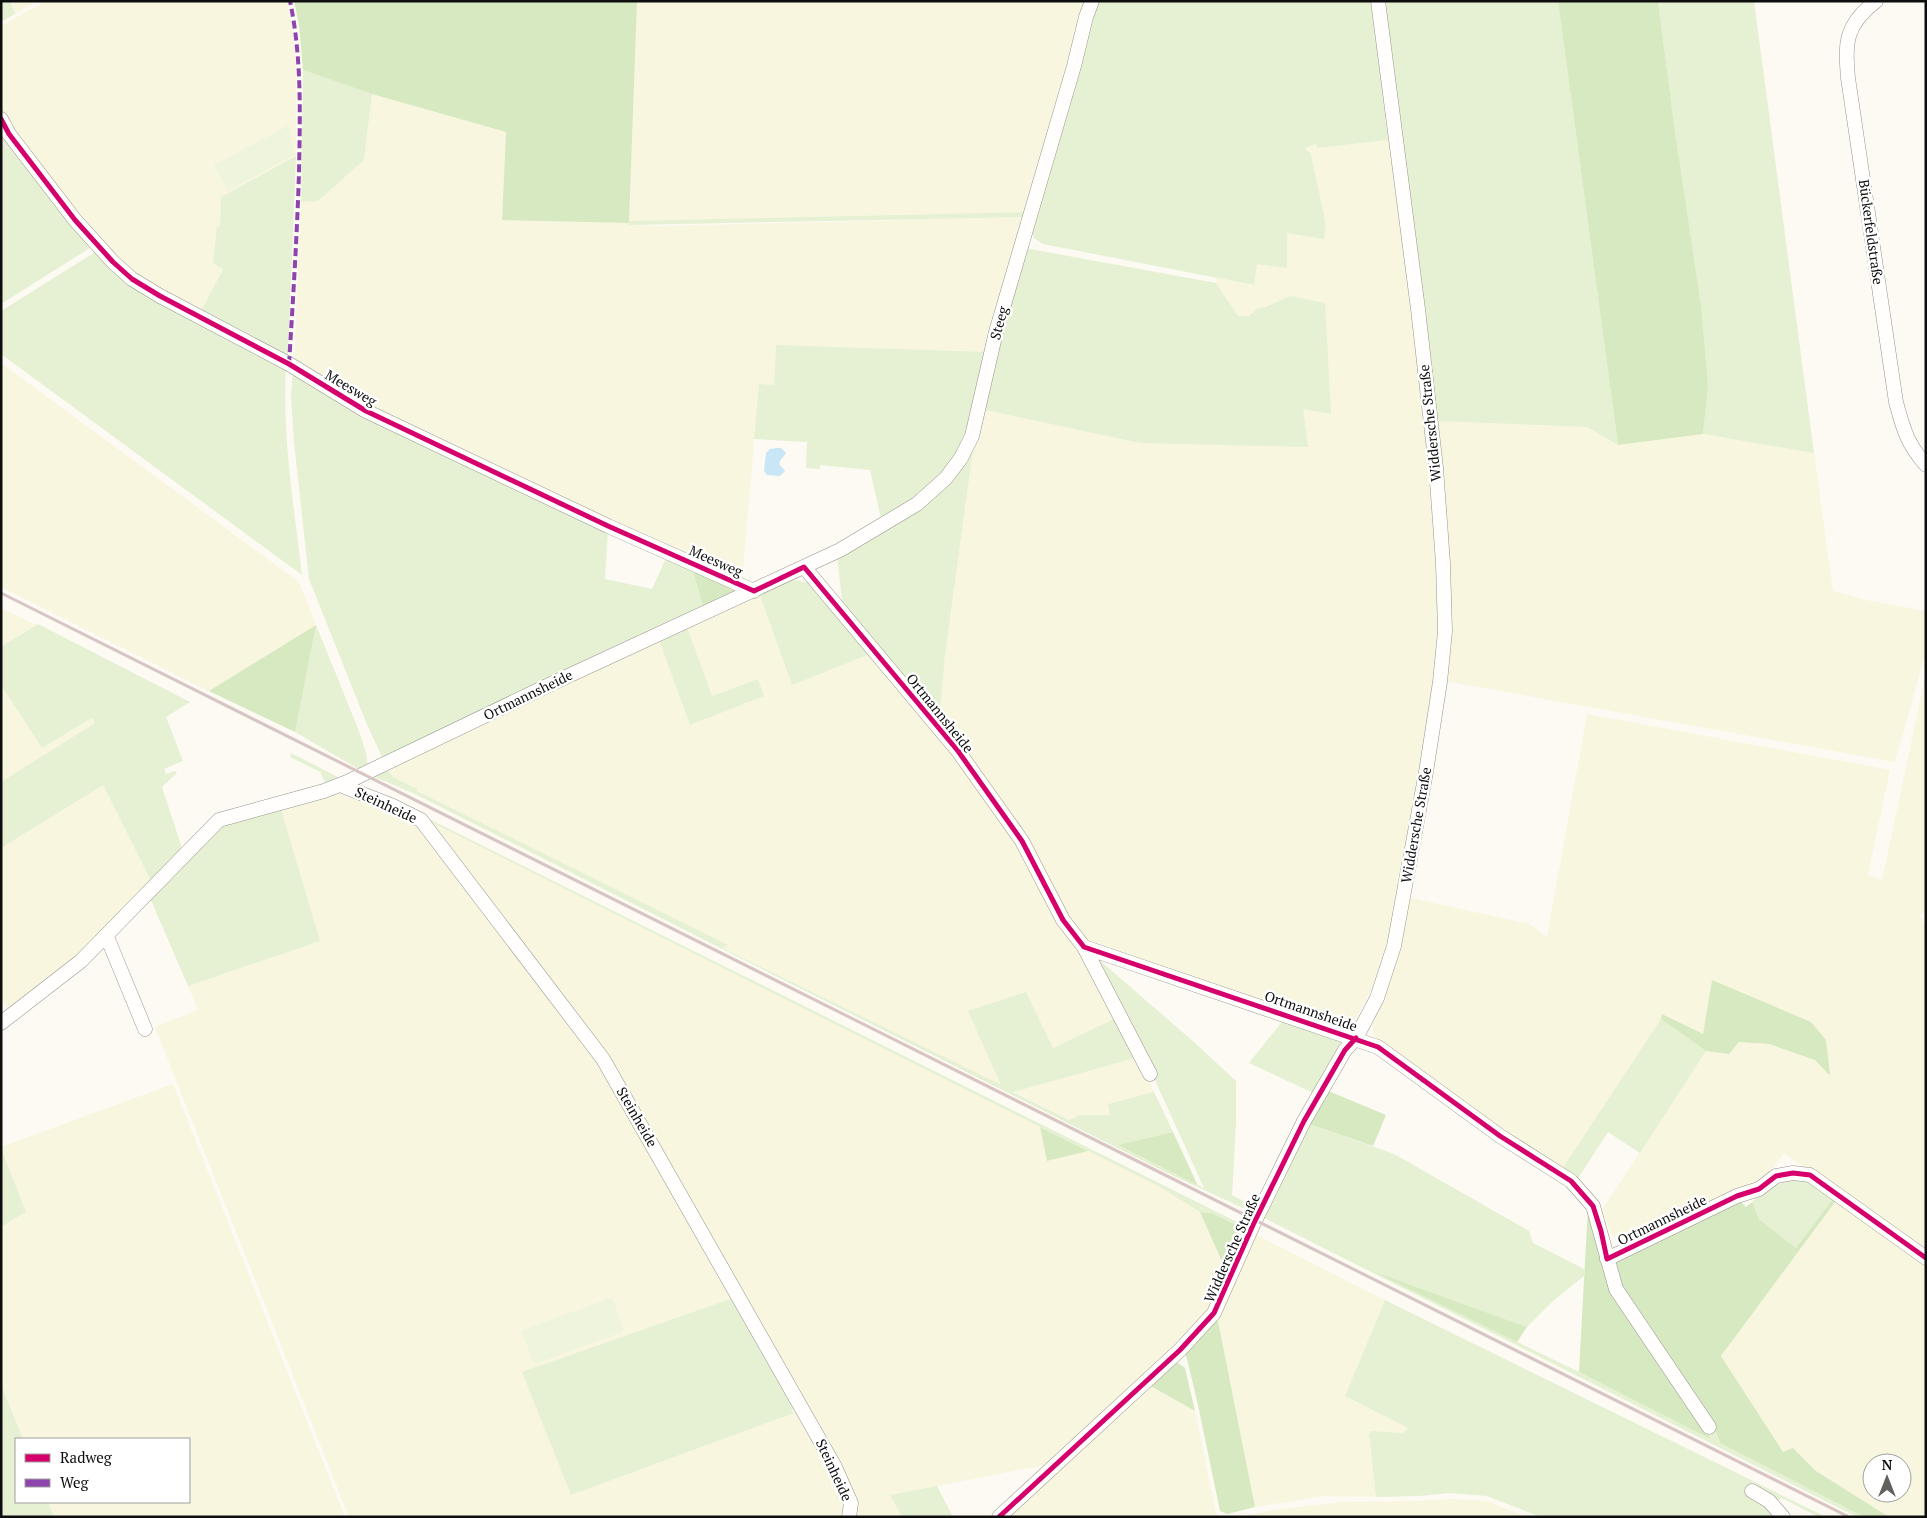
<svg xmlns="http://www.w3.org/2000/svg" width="1927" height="1518" viewBox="0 0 1927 1518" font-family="'PT Serif',serif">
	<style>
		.farmland { fill: #f8f6df; fill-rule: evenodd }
		.green { fill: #e5f1d2 }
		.forest { fill: #d6e9c0 }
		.pitch { fill: #eff5dc }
		.water { fill: #c9e6f6 }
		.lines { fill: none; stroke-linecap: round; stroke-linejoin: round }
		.minor-casing { stroke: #959491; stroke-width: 15 }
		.minor { stroke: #fffefd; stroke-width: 14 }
		.rail { stroke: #d8c4c5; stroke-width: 3 }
		.quiet { stroke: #8e44ad; stroke-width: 4; stroke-dasharray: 8 4; stroke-linecap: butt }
		.cycleway-casing { stroke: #fff; stroke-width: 8 }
		.cycleway { stroke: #d6006c; stroke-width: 5 }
		.labels { text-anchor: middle; stroke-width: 5; stroke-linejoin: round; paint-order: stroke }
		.street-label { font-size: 14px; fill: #0e0e0e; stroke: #fff }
	</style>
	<rect width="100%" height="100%" fill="#fcfaf2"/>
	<path class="farmland" d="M10,1H37L15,14Z
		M46,1H287L292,26L296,69V156L221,197L220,227H218L223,268L200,313L134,276L62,198L13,132L1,111V26Z
		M637,1H1090L1028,212L629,221Z
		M372,94L506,132L502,220L629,223L630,225L664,226L1026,217L989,352L776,345L774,385L759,384L742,581L366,408L294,364L301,202L318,201L364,160Z
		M1388,140L1391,146L1424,397L1442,635L1406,859L1384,959L1374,985L1354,1022L1349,1027L1342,1030L1099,949L1082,938L939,724L945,655L975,435L981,409L1140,443L1302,409L1331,414L1290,296L1263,308H1258L1250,316H1238L1216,283L1217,278L1253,285L1257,264L1286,233L1326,225L1311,154L1304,148L1316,143L1317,148Z
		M1,363L299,582L316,625L209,691L1,587Z
		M1436,421L1587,427L1618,445L1703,434L1814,453L1833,591L1866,600L1926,611V651L1895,762L1445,681Z
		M759,593L792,684L872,653L997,810L1078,944L1118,1017L1053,1048L968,1011L1002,1086L722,947L727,946L416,790L417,789L393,777L386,768L658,637L690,725L764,696L758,679L712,696L686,624Z
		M1,608L36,625L1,647Z
		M1926,673V911L1920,914L1926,928V1254L1784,1153L1760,1184L1628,1245L1612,1235L1602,1210L1706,1051L1729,1054L1739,1042L1769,1044L1815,1060L1828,1074L1811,1022L1712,980L1703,1034L1662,1014L1661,1019L1562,1169L1498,1130L1377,1040L1373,1033V1024L1389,975L1406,897L1530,924L1547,937L1587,714L1890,770L1868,875L1882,880Z
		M1,685L42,748L92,718L95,723L1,782Z
		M103,785L153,885L106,933L10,1013L1,996V848Z
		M337,792L347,797L387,807L417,822L601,1060L736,1297L571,1495L800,1411L847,1500L845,1517H349L155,1027L198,1010L188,986L320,941L280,806Z
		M423,818L1040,1127L1047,1161L1088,1151L1160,1187L1200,1212L1227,1273L1206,1317L1055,1463L891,1495L902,1517H850L857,1507L854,1498L605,1057Z
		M1138,1057L1154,1092L1108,1104L1111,1115H1079L1069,1120L1013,1091Z
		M173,1084L345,1517H54L48,1502H189V1439H23L1,1385V1227L26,1212L1,1147Z
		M1838,1198L1926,1261V1517H1889L1816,1471L1793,1448L1783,1452L1721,1356ZM1872,1463H1902V1493H1872Z
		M1256,1235L1385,1300L1345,1396L1408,1428L1403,1433L1372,1431L1369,1434L1376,1497L1323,1496L1255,1507L1217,1316Z
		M1149,1385L1195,1411L1217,1517H1004Z
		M1450,1499L1486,1501L1528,1517H1239L1273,1510L1343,1502L1419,1501Z"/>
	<path class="green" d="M1,1H10L15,14L1,22Z
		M1095,1H1372L1388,140L1317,148L1316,144L1305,148L1311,154L1326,225L1324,239L1287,233V268L1257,264L1254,285L1043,244L1034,238L1029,227Z
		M1382,1H1558L1618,445L1587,427L1436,421Z
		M1658,1H1754L1814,453L1703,434L1708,387Z
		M303,70L372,94L364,160L318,201L301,202Z
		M1,127L93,246L1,304Z
		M296,156L288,358L200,313L223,269L213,263L217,227H220L221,197Z
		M1028,212L1026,217L629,225V221Z
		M1030,249L1216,283L1238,316H1249L1258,308H1263L1290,296L1325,303L1331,414L1303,409L1308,447L1140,443L981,409L1022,251Z
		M97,251L286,367C282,436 294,507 302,575L1,354V311Z
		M776,345L989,352L970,433L943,476L882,523L870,470L820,465V469L806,468L807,442L754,439L759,384L774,385Z
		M293,371L608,529L605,579L652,589L668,554L691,565L704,607L384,761L368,727L309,579L294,442L291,397Z
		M975,435L945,655L939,724L843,609L837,555L925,502Z
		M790,579L809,583L872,653L792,685L759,593Z
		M38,624L190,702L166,717L183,761L164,769L166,774L175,771L177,773L162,787L181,845L182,854L153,885L103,785L1,848V782L95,723L92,718L42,748L1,685V647Z
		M686,624L712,696L758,679L764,696L690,725L658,637Z
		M316,625L359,731L367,756V762L374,766L362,771L295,732Z
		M291,753L342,779L326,785L320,772L290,757Z
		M387,769L393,777L417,789V791L728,945L723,948L1001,1085L968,1011L1026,992L1053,1048L1118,1017L1138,1057L1013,1092L1069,1120L1079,1115H1110L1108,1104L1154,1092L1173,1132L1119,1145L1204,1188L1144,1056L1089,951L1195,1043L1236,1081V1124L1232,1195L1256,1208L1254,1213L1167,1173L415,794L370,775Z
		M280,806L320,941L188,986L150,898L221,822Z
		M409,809L1247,1227L1246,1230L1212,1213L1200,1212L1160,1187L411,812Z
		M1285,1018L1335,1035L1341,1043L1315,1094L1249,1063Z
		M1661,1019L1706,1051L1640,1153L1608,1132L1577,1180L1562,1169Z
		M1306,1123L1394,1154L1529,1231L1533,1243L1584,1269V1276L1553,1301L1527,1327L1380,1275L1579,1372L1710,1438L1705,1430L1714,1426L1720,1443L1864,1517H1857L1264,1218Z
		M1,1148L26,1212L1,1227Z
		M1794,1179H1804L1835,1196L1796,1248L1759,1219L1752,1202L1766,1188Z
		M736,1297L798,1407L791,1410L794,1413L571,1495L522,1372Z
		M1385,1300L1826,1517H1818L1782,1498L1773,1502L1777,1517H1541L1487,1496L1450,1493L1419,1496L1376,1497L1369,1434L1372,1431L1403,1433L1408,1428L1345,1396Z
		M1,1385L23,1439H16V1502H48L54,1517H1Z
		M937,1486L953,1517H902L890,1495Z"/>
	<path class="forest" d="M294,1H637L629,223L502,220L506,132L372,94L303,70L299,25Z
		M1558,1H1658L1675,132L1701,307L1708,387L1703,434L1618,445Z
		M691,565L738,589L736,594L704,608Z
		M316,625L295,732L209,691Z
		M1712,980L1811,1022L1826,1040L1830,1074H1828L1815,1060L1769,1044L1739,1042L1729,1054L1706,1051L1661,1019L1662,1014L1703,1034Z
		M1326,1090L1386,1115L1373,1146L1306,1123Z
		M1040,1127L1088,1151L1047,1161Z
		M1173,1132L1197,1184V1185L1118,1145Z
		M1835,1196L1838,1198L1721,1356L1783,1452L1793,1448L1816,1471L1889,1517H1864L1720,1443L1714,1426L1626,1297L1611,1264L1739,1200L1746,1207L1752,1202L1759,1219L1796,1248Z
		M1588,1207L1620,1307L1711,1439L1579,1372Z
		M1200,1212L1212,1213L1246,1230L1227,1273Z
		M1374,1272L1527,1327L1517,1342Z
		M1217,1316L1255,1507L1227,1514L1220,1511L1198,1405L1187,1359L1184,1350Z
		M1174,1360L1185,1368L1195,1411L1149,1385Z"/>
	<path class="pitch" d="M289,125L294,155L228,191L214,165Z
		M610,1298L613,1300L623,1329L622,1332L538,1363L533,1362L522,1333L523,1330Z"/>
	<path class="water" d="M777,448H781L786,453L780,461L779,464L785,471L780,476L767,475L764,471L766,453L770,449Z"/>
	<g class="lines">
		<defs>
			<path id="minor" d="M1876,1C1845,25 1845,42 1848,78L1896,402C1903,428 1907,444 1926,465
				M1,119L9,134L75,220L113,262L132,279L160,296L289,364L366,411L608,526L754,591
				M804,567L958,751L1022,841L1063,920L1084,947L1378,1047L1500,1136L1571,1181L1593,1206L1616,1289L1709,1427
				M340,785L393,806L421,820L603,1059L835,1467L851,1503L849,1517
				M107,937L145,1029
				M1084,947L1150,1074
				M1,1023L81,961L219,820L324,791L347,782L553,683L840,550L917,504L946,478L961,458L972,436L996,332L1074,66L1086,17L1092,1
				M1607,1259L1737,1196L1759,1189L1776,1176L1793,1173L1810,1175L1926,1258
				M1752,1491L1769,1501L1783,1517
				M999,1517L1180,1350L1214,1313L1253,1225L1304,1121L1345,1050L1356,1038L1377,998L1394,946L1426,772L1440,682L1445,631L1443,563L1436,468L1418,309L1378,1"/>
		</defs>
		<use href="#minor" class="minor-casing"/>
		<use href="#minor" class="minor"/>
		<path class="rail" d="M1,593L1849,1517"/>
		<path class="quiet" d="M289,364C293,300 297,236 299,173C300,115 302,58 290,1"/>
		<defs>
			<path id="cycleway" d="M1,119L9,134L75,220L113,262L132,279L160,296L289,364L366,411L608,526L754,591L804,567L958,751L1022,841L1063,920L1084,947L1378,1047L1500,1136L1571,1181L1593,1206L1601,1231L1607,1259L1737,1196L1759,1189L1776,1176L1793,1173L1810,1175L1926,1258
				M999,1517L1180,1350L1214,1313L1253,1225L1304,1121L1345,1050L1356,1038"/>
		</defs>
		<use href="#cycleway" class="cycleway-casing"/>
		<use href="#cycleway" class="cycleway"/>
	</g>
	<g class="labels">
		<g class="street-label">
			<text transform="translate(1871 232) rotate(82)" y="5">Bückerfeldstraße</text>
			<text transform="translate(999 323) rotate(-75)" y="5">Steeg</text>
			<text transform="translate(351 388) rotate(31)" y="5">Meesweg</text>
			<text transform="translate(1430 423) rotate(-96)" y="5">Widdersche Straße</text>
			<text transform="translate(716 561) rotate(24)" y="5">Meesweg</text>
			<text transform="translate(528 695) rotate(-26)" y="5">Ortmannsheide</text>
			<text transform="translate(940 713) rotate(51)" y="5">Ortmannsheide</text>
			<text transform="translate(386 805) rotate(25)" y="5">Steinheide</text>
			<text transform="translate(1416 825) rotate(-80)" y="5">Widdersche Straße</text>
			<text transform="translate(1311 1011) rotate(19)" y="5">Ortmannsheide</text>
			<text transform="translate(637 1117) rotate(60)" y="5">Steinheide</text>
			<text transform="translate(1662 1220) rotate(-26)" y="5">Ortmannsheide</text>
			<text transform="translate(1232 1248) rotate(-66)" y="5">Widdersche Straße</text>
			<text transform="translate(834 1470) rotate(65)" y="5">Steinheide</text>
		</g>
	</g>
	<rect width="1927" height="1518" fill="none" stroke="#0e0e0e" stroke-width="5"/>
	<rect x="15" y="1438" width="175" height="65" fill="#ffffff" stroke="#9f9f9f"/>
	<rect x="25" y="1454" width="25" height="8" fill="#d6006c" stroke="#9f9f9f"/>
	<text x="60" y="1463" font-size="15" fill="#0e0e0e">Radweg</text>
	<rect x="25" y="1479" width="25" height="8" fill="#8e44ad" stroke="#9f9f9f"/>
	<text x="60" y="1488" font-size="15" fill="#0e0e0e">Weg</text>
	<g transform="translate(1887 1478)"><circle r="24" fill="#ffffff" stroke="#9f9f9f"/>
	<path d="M0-4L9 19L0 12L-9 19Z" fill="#61615e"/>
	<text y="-8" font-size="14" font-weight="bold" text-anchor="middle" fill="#0e0e0e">N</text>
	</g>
</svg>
